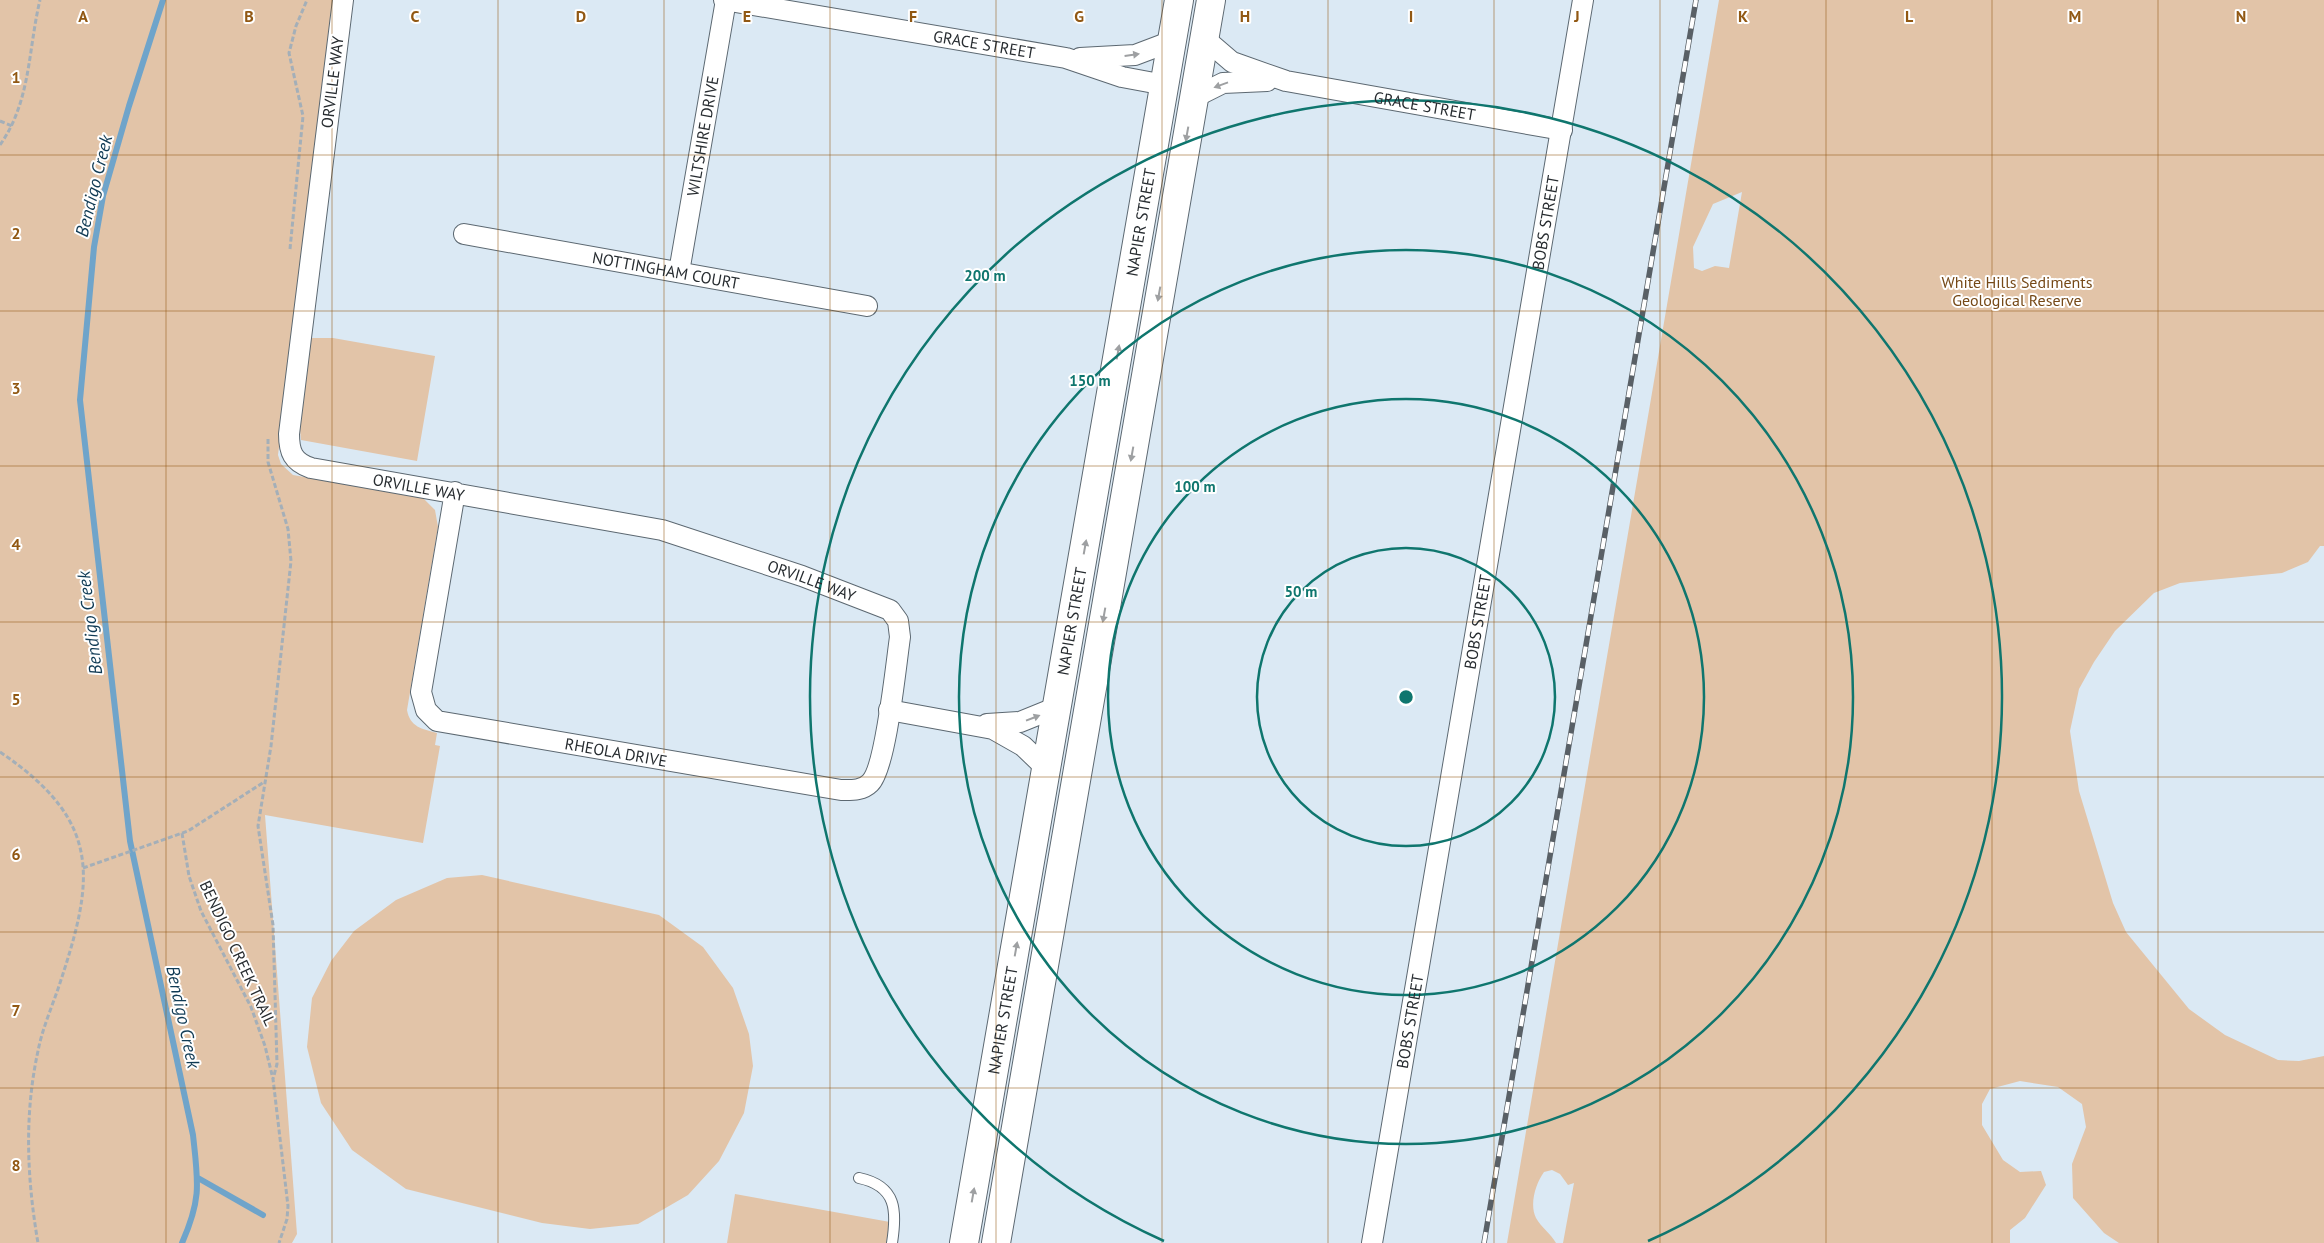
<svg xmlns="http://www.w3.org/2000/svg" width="2324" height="1243" viewBox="0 0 2324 1243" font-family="'PT Sans',sans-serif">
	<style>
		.green { fill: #e2c4a8; fill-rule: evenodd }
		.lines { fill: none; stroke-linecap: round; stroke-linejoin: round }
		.stream { stroke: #6fa4ca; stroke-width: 6 }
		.service-casing { stroke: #5c6871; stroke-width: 12 }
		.minor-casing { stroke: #5c6871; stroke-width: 22 }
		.trunk-casing { stroke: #5c6871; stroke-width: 30 }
		.path { stroke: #a4afb8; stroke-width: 3; stroke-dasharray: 5 2.5; stroke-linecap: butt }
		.service { stroke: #fff; stroke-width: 10 }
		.minor { stroke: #fff; stroke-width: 20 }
		.trunk { stroke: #fff; stroke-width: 28 }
		.rail-casing { stroke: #596066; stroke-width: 5.5 }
		.rail { stroke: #fff; stroke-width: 4; stroke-dasharray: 11; stroke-linecap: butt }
		.oneway { fill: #9ea0a2 }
		.grid { fill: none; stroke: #915813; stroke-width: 1; stroke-opacity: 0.55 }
		.ring { fill: none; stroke: #0f766e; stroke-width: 2.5 }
		.labels { text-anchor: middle; stroke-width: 4; stroke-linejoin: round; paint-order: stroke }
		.street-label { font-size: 16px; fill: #272c30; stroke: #fff }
		.park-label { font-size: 16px; fill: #764917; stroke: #fff }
		.water-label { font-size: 18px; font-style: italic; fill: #0f3a54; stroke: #fff }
		.grid-label { font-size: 16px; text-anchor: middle; font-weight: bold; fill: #915813; stroke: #fff; stroke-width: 4; stroke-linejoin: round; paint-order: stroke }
		.centre { fill: #0f766e; stroke: #fff; stroke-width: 2.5 }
		.ring-label { font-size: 15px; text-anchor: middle; font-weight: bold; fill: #0f766e; stroke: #fff; stroke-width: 4; stroke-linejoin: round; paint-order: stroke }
	</style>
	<rect width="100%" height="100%" fill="#dbe9f4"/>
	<path class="green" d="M0,0H334L278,455L281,464L293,475L423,498L435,510L438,527L407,710C410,727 422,729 437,733L435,745L440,746L423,843L265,815L297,1234L292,1243H0Z
		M1719,0H2324V546H2320L2308,562L2282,573L2180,583L2154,593L2115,631L2094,662L2079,689L2070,731L2079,791L2113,903L2126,932L2189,1009L2225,1035L2278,1060L2299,1061L2324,1056V1243H2119L2104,1233L2073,1198L2072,1164L2086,1127L2082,1104L2058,1087L2020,1081L1990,1089L1982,1104V1125L2003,1160L2020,1172L2041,1171L2046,1185L2025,1218L2010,1230V1243H1563L1574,1183L1568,1185L1560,1174L1552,1170L1544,1172C1536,1183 1529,1204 1536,1218C1541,1227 1551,1234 1556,1243H1507ZM1742,192L1729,268L1715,266L1702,271L1694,268L1693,247L1713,204Z
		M311,338H333L435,356L417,461L301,440L300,430Z
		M482,875L659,915L703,947L733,988L749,1034L753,1066L744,1113L719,1161L688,1195L638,1224L590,1229L542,1223L406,1189L352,1150L321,1103L307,1047L312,998L331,961L354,931L396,900L447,878Z
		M735,1194L890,1222L886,1243H727Z"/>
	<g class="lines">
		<path class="stream" d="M163,0L129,106L103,196L94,247L80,400L130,841L193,1135C198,1182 202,1198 182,1243
			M198,1178L263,1215"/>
		<defs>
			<path id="service" d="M859,1178C897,1186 897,1211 892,1243"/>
			<g id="minor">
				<path id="s1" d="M343,0L289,434C289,452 293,462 311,468L662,530L802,576L890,610L898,621L900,637C896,664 886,768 870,783C862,791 851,790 841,790L437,721L426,710L421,692L455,492"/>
				<path id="s2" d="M724,0L1066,58L1122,77L1165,85"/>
				<path id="s3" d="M1204,38L1232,62L1286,81L1562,130"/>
				<path d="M1080,58L1135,55L1172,41"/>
				<path d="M1193,98L1223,83L1267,81"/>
				<path id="s4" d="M464,234L867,306"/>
				<path id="s5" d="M679,272L726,0"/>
				<path d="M889,710L993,729L1023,746L1047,769"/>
				<path d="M987,724L1020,722L1057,707"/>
				<path id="s6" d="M1372,1243L1583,0"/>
			</g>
			<g id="trunk">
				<path id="s7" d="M964,1243L1179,0"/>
				<path d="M996,1243L1211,0"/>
			</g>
		</defs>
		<use href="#service" class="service-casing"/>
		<use href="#minor" class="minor-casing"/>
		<use href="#trunk" class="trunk-casing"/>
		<path class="path" d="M0,121L12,126
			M0,145C31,101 28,50 40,0
			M290,249L303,116L289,53L296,26L307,0
			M268,439V462L288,529L291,561L271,746L258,826L273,925L277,1064L273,1079
			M0,752C105,823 94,881 58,989C51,1009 42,1030 38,1051C24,1115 27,1179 38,1243
			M182,833L189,876L201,911L251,1007L265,1046L273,1079L288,1206L287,1219L279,1243
			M83,868L188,831L264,782"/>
		<use href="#service" class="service"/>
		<use href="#minor" class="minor"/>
		<use href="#trunk" class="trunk"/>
		<defs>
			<path id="rail" d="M1484,1243L1696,0"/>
		</defs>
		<use href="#rail" class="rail-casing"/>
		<use href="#rail" class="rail"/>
	</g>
	<defs><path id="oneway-solid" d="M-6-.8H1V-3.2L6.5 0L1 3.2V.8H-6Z" transform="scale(1.25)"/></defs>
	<g class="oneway">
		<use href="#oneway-solid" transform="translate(1132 55) rotate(-8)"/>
		<use href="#oneway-solid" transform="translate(1221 85) rotate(160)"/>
		<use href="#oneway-solid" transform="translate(1187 134) rotate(100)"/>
		<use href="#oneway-solid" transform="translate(1159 294) rotate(100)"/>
		<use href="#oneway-solid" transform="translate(1118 352) rotate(-80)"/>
		<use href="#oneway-solid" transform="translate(1132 454) rotate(100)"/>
		<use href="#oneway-solid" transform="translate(1085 547) rotate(-80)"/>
		<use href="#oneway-solid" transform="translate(1104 615) rotate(100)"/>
		<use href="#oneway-solid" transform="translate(1033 718) rotate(-21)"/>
		<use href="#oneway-solid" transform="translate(1016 949) rotate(-80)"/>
		<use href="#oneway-solid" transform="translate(973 1195) rotate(-80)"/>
	</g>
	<path class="grid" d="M166,0V1243M332,0V1243M498,0V1243M664,0V1243M830,0V1243M996,0V1243M1162,0V1243M1328,0V1243M1494,0V1243M1660,0V1243M1826,0V1243M1992,0V1243M2158,0V1243M0,155H2324M0,311H2324M0,466H2324M0,622H2324M0,777H2324M0,932H2324M0,1088H2324"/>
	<g class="ring">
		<circle cx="1406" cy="697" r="149"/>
		<circle cx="1406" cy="697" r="298"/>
		<circle cx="1406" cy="697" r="447"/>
		<path d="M1164 1241A596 596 0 1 1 1648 1241"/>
	</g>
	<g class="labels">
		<g class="street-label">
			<text dy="6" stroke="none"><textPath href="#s2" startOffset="264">GRACE STREET</textPath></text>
			<text transform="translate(332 82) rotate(-83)" y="6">ORVILLE WAY</text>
			<text dy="6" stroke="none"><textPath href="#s3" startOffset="235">GRACE STREET</textPath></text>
			<text dy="6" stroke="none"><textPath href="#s5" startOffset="138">WILTSHIRE DRIVE</textPath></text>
			<text dy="6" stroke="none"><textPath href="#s7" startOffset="1036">NAPIER STREET</textPath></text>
			<text dy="6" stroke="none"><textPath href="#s6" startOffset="1035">BOBS STREET</textPath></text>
			<text dy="6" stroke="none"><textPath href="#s4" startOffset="205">NOTTINGHAM COURT</textPath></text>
			<text dy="6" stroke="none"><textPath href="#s1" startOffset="591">ORVILLE WAY</textPath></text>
			<text dy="6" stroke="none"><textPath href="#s1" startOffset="996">ORVILLE WAY</textPath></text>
			<text dy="6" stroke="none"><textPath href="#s7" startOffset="631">NAPIER STREET</textPath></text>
			<text dy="6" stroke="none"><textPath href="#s6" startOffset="630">BOBS STREET</textPath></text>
			<text transform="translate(616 752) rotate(10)" y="6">RHEOLA DRIVE</text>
			<text transform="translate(238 953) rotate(65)" y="6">BENDIGO CREEK TRAIL</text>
			<text dy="6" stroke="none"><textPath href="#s7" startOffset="226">NAPIER STREET</textPath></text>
			<text dy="6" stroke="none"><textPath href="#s6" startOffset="225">BOBS STREET</textPath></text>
		</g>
		<g class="park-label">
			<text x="2017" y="288">White Hills Sediments<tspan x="2017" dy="18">Geological Reserve</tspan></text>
		</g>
		<g class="water-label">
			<text transform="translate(94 186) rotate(-76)" y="6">Bendigo Creek</text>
			<text transform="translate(90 623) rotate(-97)" y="6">Bendigo Creek</text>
			<text transform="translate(183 1017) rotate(78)" y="6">Bendigo Creek</text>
		</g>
	</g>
	<g class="grid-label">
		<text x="83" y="22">A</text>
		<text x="249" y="22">B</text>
		<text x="415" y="22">C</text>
		<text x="581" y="22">D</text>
		<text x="747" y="22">E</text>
		<text x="913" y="22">F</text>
		<text x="1079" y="22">G</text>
		<text x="1245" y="22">H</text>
		<text x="1411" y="22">I</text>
		<text x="1577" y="22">J</text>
		<text x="1743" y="22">K</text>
		<text x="1909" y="22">L</text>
		<text x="2075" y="22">M</text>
		<text x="2241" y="22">N</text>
		<text x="16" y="83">1</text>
		<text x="16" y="239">2</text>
		<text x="16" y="394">3</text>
		<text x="16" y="550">4</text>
		<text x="16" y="705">5</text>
		<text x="16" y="860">6</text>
		<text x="16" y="1016">7</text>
		<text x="16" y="1171">8</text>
	</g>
	<circle cx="1406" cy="697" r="8" class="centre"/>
	<g class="ring-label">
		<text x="985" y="281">200 m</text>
		<text x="1090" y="386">150 m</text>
		<text x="1195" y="492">100 m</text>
		<text x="1301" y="597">50 m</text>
	</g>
</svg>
